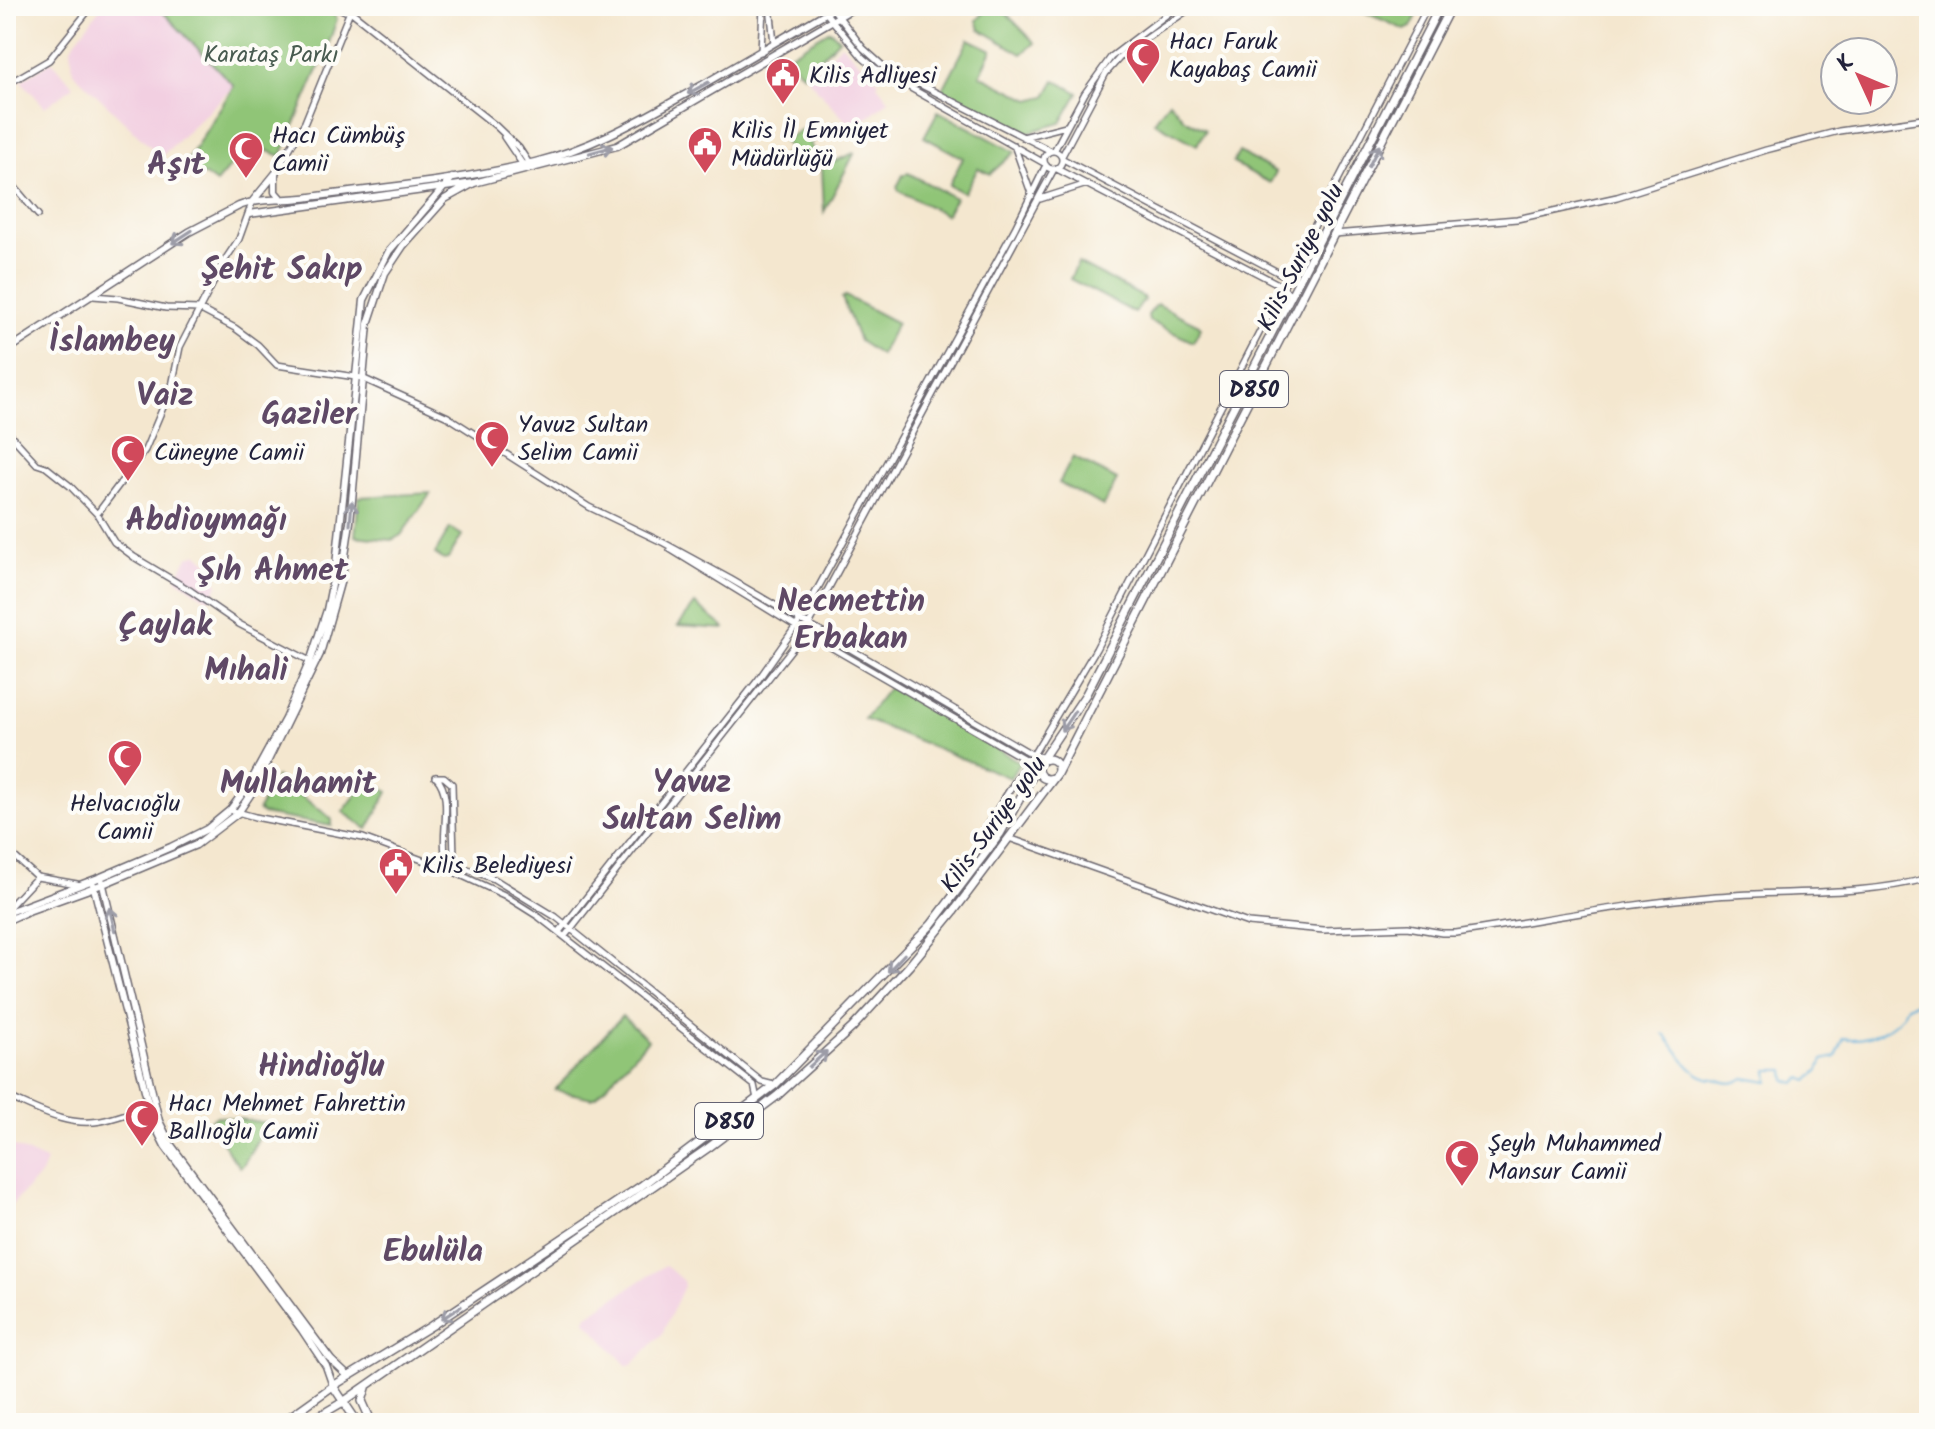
<svg xmlns="http://www.w3.org/2000/svg" width="1935" height="1429" viewBox="0 0 1935 1429" font-family="Kalam,sans-serif">
	<style>
		.built { fill: #f2cfe1 }
		.green { fill: #90c577; stroke: #597459; stroke-width: 2 }
		.lines { fill: none; stroke-linecap: round; stroke-linejoin: round }
		.stream { stroke: #5cacd7; stroke-width: 2 }
		.tertiary-casing { stroke: #6c676f; stroke-width: 8 }
		.secondary-casing { stroke: #6c676f; stroke-width: 9 }
		.trunk-casing { stroke: #6c676f; stroke-width: 10 }
		.tertiary { stroke: #fff; stroke-width: 5 }
		.secondary { stroke: #fff; stroke-width: 6 }
		.trunk { stroke: #fff; stroke-width: 7 }
		.oneway { stroke: #9c9ca7 }
		.labels { text-anchor: middle; stroke-width: 8; stroke-linejoin: round; paint-order: stroke }
		.shield { fill: #fdfcf7; stroke: #646373; stroke-width: 2 }
		.shield-label { font-size: 22px; font-weight: bold; fill: #22223b }
		.poi-label { font-size: 24px; fill: #22223b; stroke: #fdfcf7; text-anchor: start }
		.park-label { font-size: 24px; fill: #485b50; stroke: #fdfcf7 }
		.street-label { font-size: 24px; fill: #22223b; stroke: #fdfcf7 }
		.district-label { font-size: 32px; font-weight: bold; fill: #5f4966; stroke: #fdfcf7 }
	</style>
	<rect width="100%" height="100%" fill="#fdfcf7"/>
	<filter id="ink" filterUnits="userSpaceOnUse"><feTurbulence type="fractalNoise" baseFrequency=".0125" numOctaves="2"/><feDisplacementMap in="SourceGraphic" scale="16" xChannelSelector="R" yChannelSelector="G"/><feConvolveMatrix kernelMatrix="1 2 1 2 8 2 1 2 1" color-interpolation-filters="sRGB"/></filter>
	<filter id="wash" filterUnits="userSpaceOnUse"><feTurbulence type="fractalNoise" baseFrequency=".006" numOctaves="4" result="noise"/><feDisplacementMap in="SourceGraphic" scale="32" xChannelSelector="R" yChannelSelector="G"/><feGaussianBlur stdDeviation="1.8" result="paint"/><feColorMatrix in="noise" values="0 0 0 0 0 0 0 0 0 0 0 0 0 0 0 0 0 1.4 0 .05"/><feComposite in="paint" operator="in"/></filter>
	<g filter="url(#wash)">
		<rect width="100%" height="100%" fill="#f4e7cf"/>
		<path class="built" d="M102,6H157L234,86L161,157L73,72L71,47Z
			M841,44L879,81L877,85L889,100L853,129L807,78Z
			M52,61L74,86L45,107L21,81Z
			M197,553L209,564L218,586L208,600L176,579L188,557Z
			M6,1143L46,1161L41,1174L6,1211Z
			M665,1265L683,1281L684,1286L662,1334L632,1365L627,1366L586,1321V1316Z"/>
		<path class="green" d="M157,6H327L337,19L327,49L281,156L244,142L238,157L216,183L205,175H180L175,170L189,158L234,86Z
			M991,6H999L1035,43L1022,54L980,29L977,20Z
			M1351,6H1422L1411,27L1405,30Z
			M830,30L839,39L803,75L787,56Z
			M969,39L992,50L980,75L1030,100L1046,96L1055,80L1078,93L1061,123L1026,133L942,91Z
			M1169,101L1184,119L1205,130L1197,145L1154,122Z
			M938,111L1015,152L990,174L978,168L964,193L949,185L963,158L924,137Z
			M837,123L840,129L810,142L815,157L774,173L772,164L790,149L783,141L801,130Z
			M1239,152L1276,172L1270,183L1233,163Z
			M854,153V154L824,212L822,167Z
			M908,173L955,198L946,215L899,191L897,187L903,175Z
			M1078,263L1143,297L1144,300L1135,313L1070,279Z
			M845,296L897,323L880,355L859,341L842,298Z
			M1157,304L1199,325L1201,328L1193,342L1149,321L1148,315Z
			M1073,457L1117,480L1103,506L1059,483Z
			M431,493L401,535L392,540L355,536L359,497Z
			M450,528L462,535L448,559L444,560L435,554Z
			M695,604L725,628L724,629L678,626Z
			M889,687L1020,762L1010,778L864,719Z
			M276,777L332,819V826L262,814L258,810Z
			M372,779L388,792L368,829L343,812L364,784Z
			M622,1016L648,1040L597,1096L592,1098L555,1090Z
			M217,1116L267,1123L243,1165L240,1167L231,1156L210,1120Z"/>
		<g class="lines">
			<path class="stream" d="M1664,1034C1678,1049 1687,1072 1708,1078C1712,1079 1717,1079 1721,1081C1729,1084 1736,1084 1744,1078L1769,1082L1768,1070H1785L1786,1080L1795,1083L1802,1078L1808,1081L1819,1070L1823,1060L1836,1057L1844,1038C1867,1043 1899,1027 1907,1006L1917,1002L1929,992"/>
		</g>
	</g>
	<g filter="url(#ink)">
		<g class="lines">
			<defs>
				<path id="tertiary" d="M335,6L345,11
					M344,6L496,126L519,148L530,165
					M770,6L774,43
					M833,9L863,48L882,65L1051,151
					M826,13L863,58L875,68L1044,163
					M761,52L763,6
					M6,85L49,60L92,6
					M504,137L523,165
					M1023,137L1066,126
					M1014,145L1032,196
					M1044 160a9 9 0 1 1 18 0a9 9 0 1 1-18 0Z
					M1054,151L1085,93L1111,57L1178,6
					M1062,156L1106,73L1122,55L1194,6
					M1063,159L1287,277L1299,280
					M1057,169L1282,286L1290,296
					M6,172L13,185L38,215
					M275,174L305,122L352,6
					M1040,199L1087,184
					M1334,234L1517,219L1617,197L1766,150L1839,131L1929,118
					M93,296L118,298L166,308L199,309L235,328L258,345L277,365L362,378L448,417L589,507L664,543L730,579L1033,755L1050,759
					M6,430L37,464L46,467L70,486L97,514L114,542L134,557L191,591L239,624L310,661
					M97,514L145,450L172,386L180,347L225,260L239,239L252,203
					M670,549L810,635L1028,761L1039,773
					M1033,755L1096,649L1428,6
					M435,777H444L452,784L454,858L457,865L494,879L556,917L762,1082L774,1085
					M436,777C458,801 433,846 452,871L504,895L539,917L754,1085L757,1099
					M230,810L255,817L363,838L452,871L457,865
					M984,830L1028,761
					M1009,838L1248,923L1324,930L1408,927L1442,933H1456C1543,920 1629,903 1716,896C1789,890 1858,897 1929,878
					M6,849L37,877L77,884
					M9,911V907L37,877
					M559,932L758,680L801,619L1015,228L1046,165
					M565,936L805,632L1054,169
					M6,1096C37,1109 66,1127 101,1121C117,1118 133,1111 150,1107"/>
				<path id="secondary" d="M275,174V192L282,200
					M252,202L275,174
					M249,214L474,183L617,146L857,6
					M6,351L189,232L239,206C261,197 288,201 311,197C386,187 462,180 535,162C587,149 633,124 679,98C733,68 785,36 838,6
					M102,881L159,1121L171,1145L331,1360L348,1376
					M93,884L153,1122L165,1146L302,1330L326,1366L333,1386
					M6,913L101,877L171,847L207,829L230,810L249,785L285,719L312,656L327,610L336,565L364,300L389,251L452,178
					M6,921L28,911L103,884L196,845L238,813L254,789L320,654L342,576L350,522L368,324L385,273L403,246L445,199L474,183"/>
				<path id="trunk" d="M1038 769a10 10 0 1 1 20 0a10 10 0 1 1-20 0Z
					M333,1386L358,1423
					M366,1388L362,1401L372,1423
					M281,1423L333,1386L431,1326L641,1186L775,1085L931,925L1000,834L1039,764L1086,694L1440,6
					M307,1423L343,1402L708,1148L777,1096L852,1028L909,966L954,911L1057,774L1451,6"/>
			</defs>
			<use href="#tertiary" class="tertiary-casing"/>
			<use href="#secondary" class="secondary-casing"/>
			<use href="#trunk" class="trunk-casing"/>
			<use href="#tertiary" class="tertiary"/>
			<use href="#secondary" class="secondary"/>
			<use href="#trunk" class="trunk"/>
		</g>
		<defs><path id="oneway-shaft" d="M-6 0H5M1.5-3L5.5 0L1.5 3" fill="none" stroke-width="1.6" stroke-linecap="round" stroke-linejoin="round" transform="scale(2)"/></defs>
		<g class="oneway">
			<use href="#oneway-shaft" transform="translate(698 88) rotate(151)"/>
			<use href="#oneway-shaft" transform="translate(601 150) rotate(-15)"/>
			<use href="#oneway-shaft" transform="translate(1374 156) rotate(-63)"/>
			<use href="#oneway-shaft" transform="translate(182 237) rotate(147)"/>
			<use href="#oneway-shaft" transform="translate(351 513) rotate(-85)"/>
			<use href="#oneway-shaft" transform="translate(1068 721) rotate(124)"/>
			<use href="#oneway-shaft" transform="translate(112 919) rotate(-103)"/>
			<use href="#oneway-shaft" transform="translate(896 963) rotate(133)"/>
			<use href="#oneway-shaft" transform="translate(818 1059) rotate(-42)"/>
			<use href="#oneway-shaft" transform="translate(451 1313) rotate(147)"/>
		</g>
	</g>
	<defs>
		<symbol id="mosque-pin" viewBox="-11 -11 22 30"><path d="M0 17L-7.5 6A9.5 9.5 0 1 1 7.5 6Z" fill="#d1495b" stroke="#fdfcf7"/><path d="M3.5-4.9A6 6 0 1 0 3.5 4.9A5 5 0 1 1 3.5-4.9Z" fill="#fff"/></symbol>
		<symbol id="civic-pin" viewBox="-11 -11 22 30"><path d="M0 17L-7.5 6A9.5 9.5 0 1 1 7.5 6Z" fill="#d1495b" stroke="#fdfcf7"/><path d="M-.6-6.5H3V-4.5H.6V-3L4-1V1h2V6H-6V1h2V-1L-.6-3ZM-1.2 2.5V6h2.4V2.5Z" fill="#fff"/></symbol>
	</defs>
	<g fill-rule="evenodd">
		<use href="#mosque-pin" x="1123" y="35" width="40" height="54"/>
		<use href="#civic-pin" x="763" y="55" width="40" height="54"/>
		<use href="#civic-pin" x="685" y="124" width="40" height="54"/>
		<use href="#mosque-pin" x="226" y="129" width="40" height="54"/>
		<use href="#mosque-pin" x="472" y="418" width="40" height="54"/>
		<use href="#mosque-pin" x="108" y="432" width="40" height="54"/>
		<use href="#mosque-pin" x="105" y="737" width="40" height="54"/>
		<use href="#civic-pin" x="376" y="845" width="40" height="54"/>
		<use href="#mosque-pin" x="122" y="1097" width="40" height="54"/>
		<use href="#mosque-pin" x="1442" y="1137" width="40" height="54"/>
	</g>
	<g class="labels">
		<g class="shield">
			<rect x="1220" y="371" width="68" height="36" rx="6"/>
			<rect x="695" y="1103" width="68" height="36" rx="6"/>
		</g>
		<g class="shield-label">
			<text x="1254" y="397">D850</text>
			<text x="729" y="1129">D850</text>
		</g>
		<g class="poi-label">
			<text x="1169" y="49">Hacı Faruk<tspan x="1169" dy="28">Kayabaş Camii</tspan></text>
			<text x="809" y="83">Kilis Adliyesi</text>
			<text x="731" y="138">Kilis İl Emniyet<tspan x="731" dy="28">Müdürlüğü</tspan></text>
			<text x="272" y="143">Hacı Cümbüş<tspan x="272" dy="28">Camii</tspan></text>
			<text x="518" y="432">Yavuz Sultan<tspan x="518" dy="28">Selim Camii</tspan></text>
			<text x="154" y="460">Cüneyne Camii</text>
			<text x="125" y="811" text-anchor="middle">Helvacıoğlu<tspan x="125" dy="28">Camii</tspan></text>
			<text x="422" y="873">Kilis Belediyesi</text>
			<text x="168" y="1111">Hacı Mehmet Fahrettin<tspan x="168" dy="28">Ballıoğlu Camii</tspan></text>
			<text x="1488" y="1151">Şeyh Muhammed<tspan x="1488" dy="28">Mansur Camii</tspan></text>
		</g>
		<g class="park-label">
			<text x="271" y="62">Karataş Parkı</text>
		</g>
		<g class="street-label">
			<text transform="translate(1300 257) rotate(-63)" y="8">Kilis-Suriye yolu</text>
			<text transform="translate(993 824) rotate(-54)" y="8">Kilis-Suriye yolu</text>
		</g>
		<g class="district-label">
			<text x="176" y="174">Aşıt</text>
			<text x="282" y="279">Şehit Sakıp</text>
			<text x="112" y="351">İslambey</text>
			<text x="165" y="405">Vaiz</text>
			<text x="309" y="424">Gaziler</text>
			<text x="206" y="530">Abdioymağı</text>
			<text x="273" y="580">Şıh Ahmet</text>
			<text x="851" y="611">Necmettin<tspan x="851" dy="37">Erbakan</tspan></text>
			<text x="165" y="635">Çaylak</text>
			<text x="246" y="680">Mıhali</text>
			<text x="692" y="792">Yavuz<tspan x="692" dy="37">Sultan Selim</tspan></text>
			<text x="298" y="793">Mullahamit</text>
			<text x="321" y="1076">Hindioğlu</text>
			<text x="433" y="1261">Ebulüla</text>
		</g>
	</g>
	<rect width="1935" height="1429" fill="none" stroke="#fdfcf7" stroke-width="32"/>
	<g transform="translate(1859 76) rotate(314)"><circle r="38" fill="#fdfcf7" stroke="#a5a5ac" stroke-width="2"/>
	<path d="M0-6L14 30L0 20L-14 30Z" fill="#d1495b"/>
	<text y="-12" font-size="22" font-weight="bold" text-anchor="middle" fill="#22223b">K</text>
	</g>
</svg>
